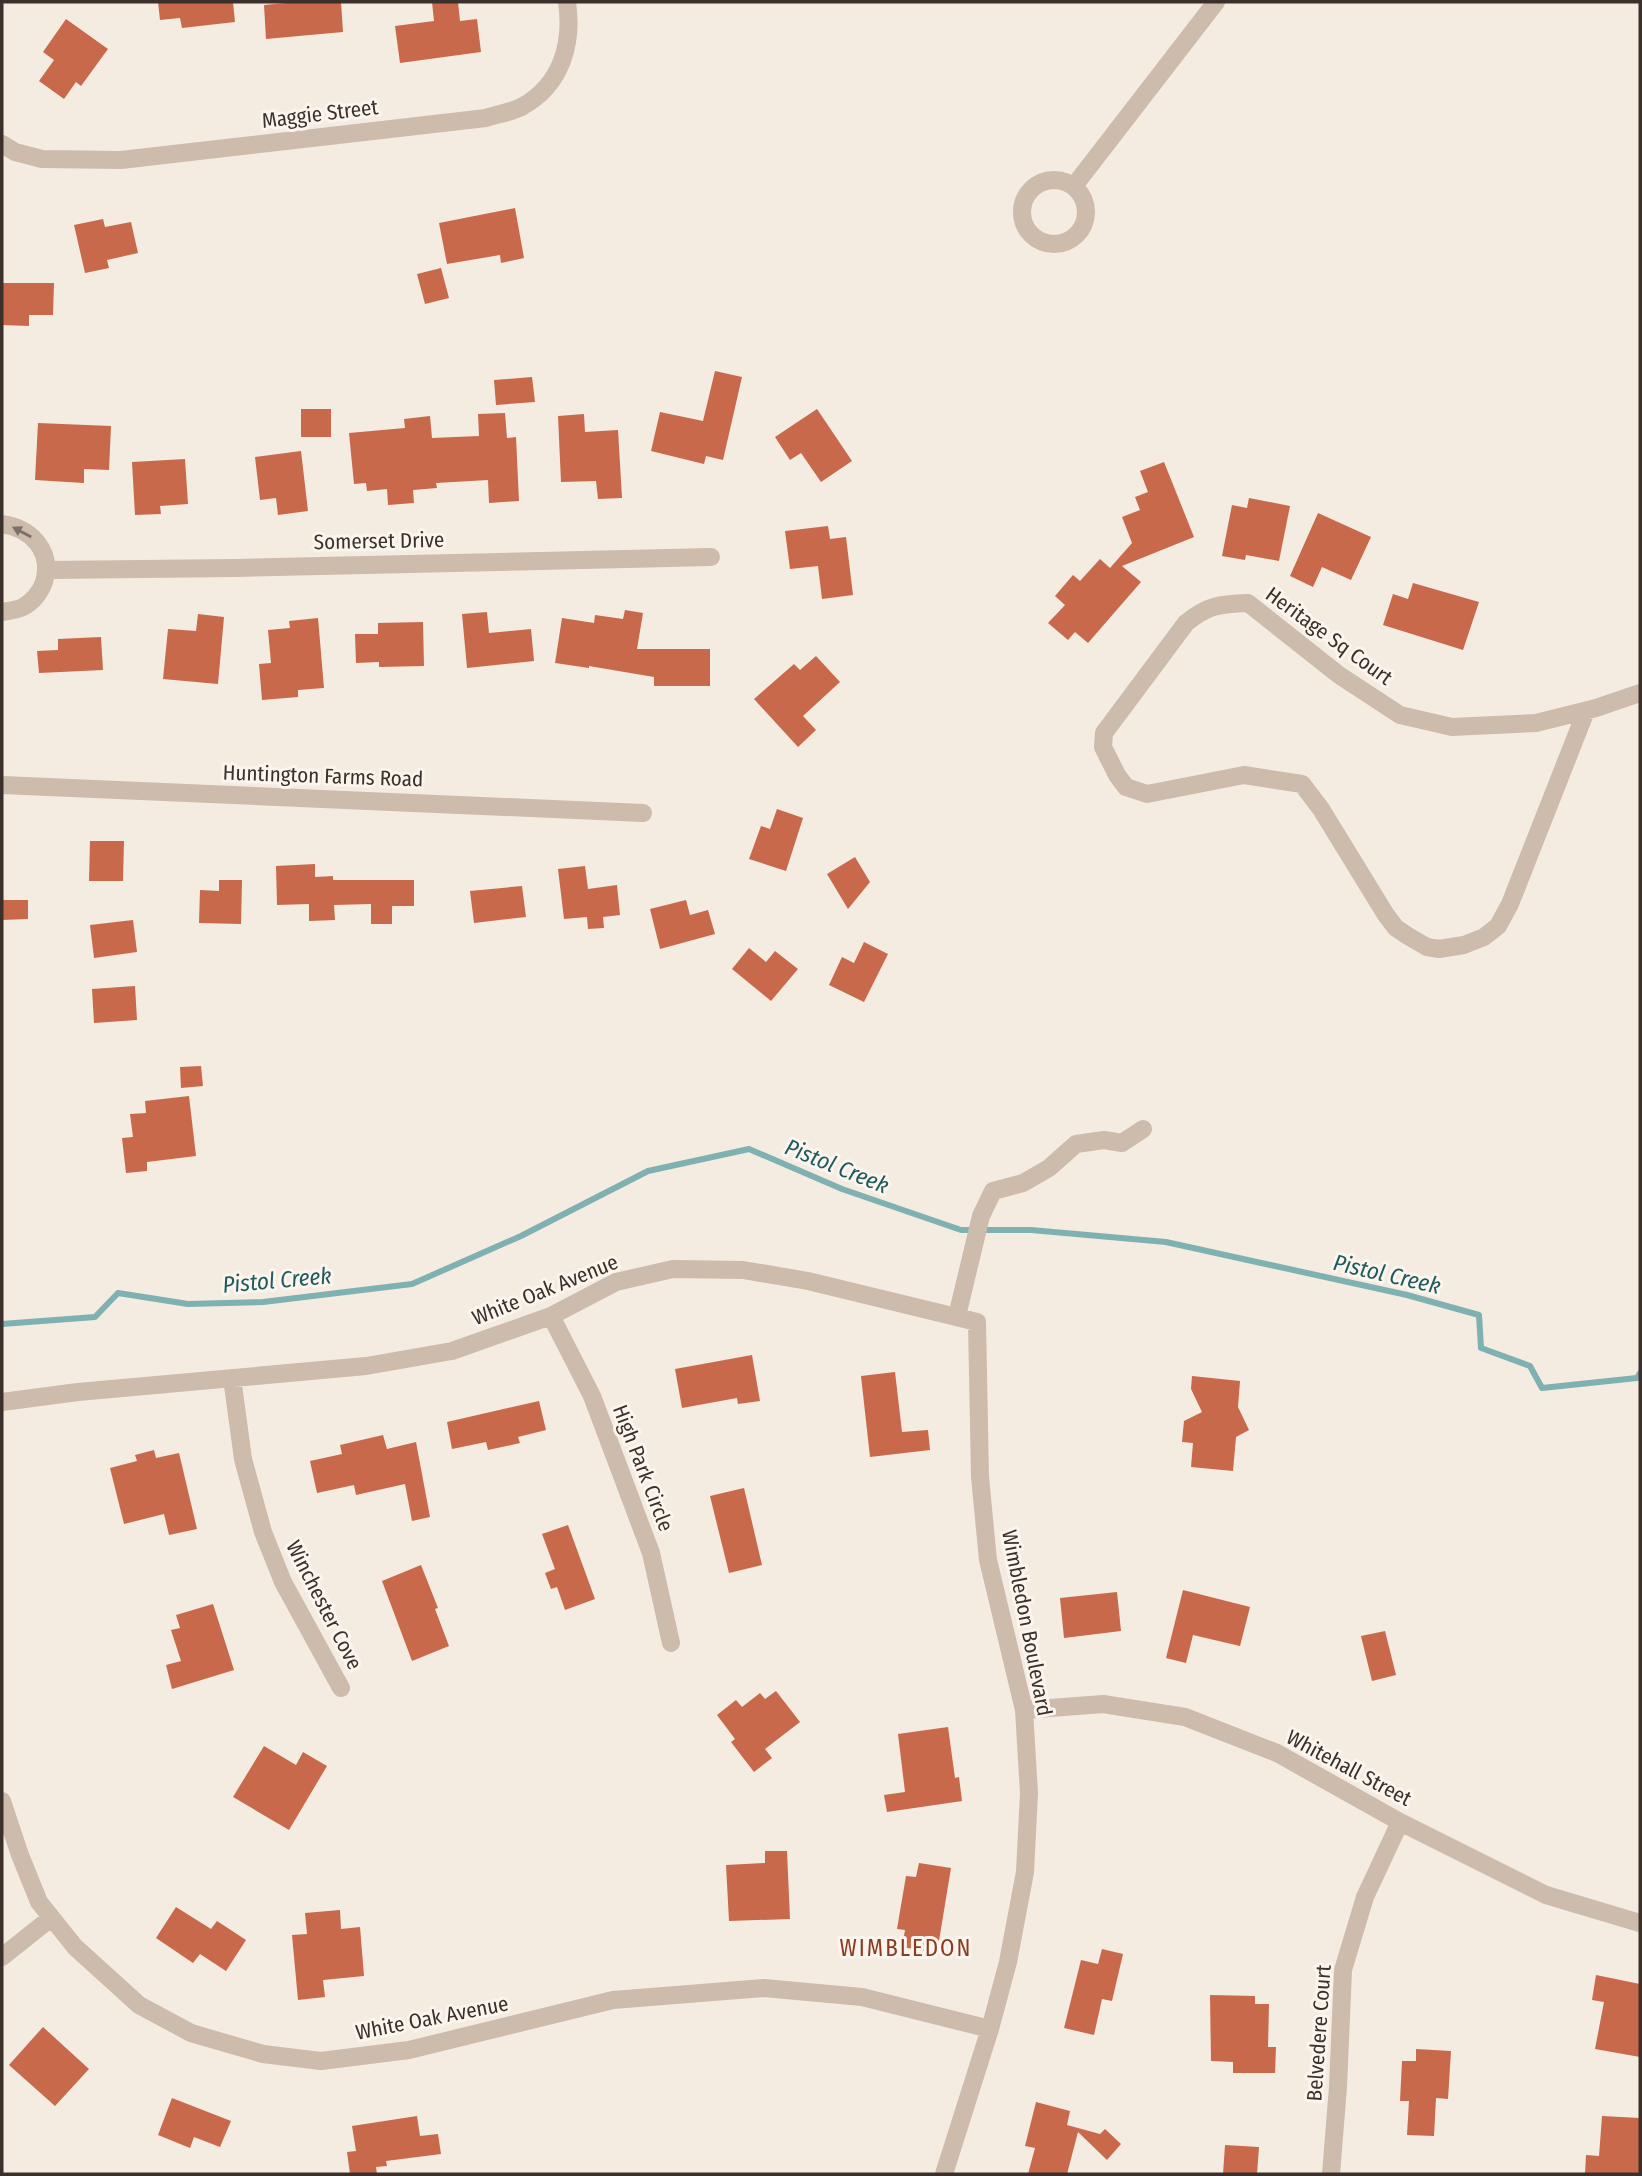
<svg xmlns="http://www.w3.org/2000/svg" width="1642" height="2176" viewBox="0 0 1642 2176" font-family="'Fira Sans Condensed',sans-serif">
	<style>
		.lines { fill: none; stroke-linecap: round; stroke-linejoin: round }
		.stream { stroke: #7fb0b2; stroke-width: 6 }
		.building { fill: #c8694b }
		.minor { stroke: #cdbbac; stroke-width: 18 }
		.oneway { fill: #7d6f65 }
		.labels { text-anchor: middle; stroke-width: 6; stroke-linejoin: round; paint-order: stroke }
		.street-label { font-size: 21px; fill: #3b302b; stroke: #fbf5ee }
		.water-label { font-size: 23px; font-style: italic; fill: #1f5a5e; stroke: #fbf5ee }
		.neighbourhood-label { font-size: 23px; letter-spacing: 2px; fill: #8c3b22; stroke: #fbf5ee }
	</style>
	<rect width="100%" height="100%" fill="#f4ebe1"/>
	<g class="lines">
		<path class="stream" d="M2,1324L95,1317L118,1293L188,1304L263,1302L412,1284L521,1236L648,1171L749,1149L842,1189L961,1230H1031L1166,1242L1407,1295L1479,1315L1481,1348L1530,1366L1542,1388L1637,1378L1640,1373"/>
	</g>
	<path class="building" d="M158,2H233L235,22L182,28L180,18L160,20Z
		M297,2H341L343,32L266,39L264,5Z
		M432,2H458L460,21L477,19L481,52L400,63L395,26L434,21Z
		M66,19L108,49L81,86L76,82L64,99L39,81L54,60L43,52Z
		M515,208L524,258L501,263L500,255L447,264L439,223Z
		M103,219L105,227L131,222L138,253L107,260L109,268L85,273L74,225Z
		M441,268L449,298L425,304L417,274Z
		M2,283H54L53,315H29V326L2,325Z
		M715,371L742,377L723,460L706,456L704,464L651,451L660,412L703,421Z
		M532,377L535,402L496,405L494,380Z
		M301,409H331V437H301Z
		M817,409L852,461L821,482L801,453L790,460L775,437Z
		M505,413L507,438L516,437L519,501L489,503L488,480L436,483L437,488L413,490L414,503L388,505L387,489L367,491L366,483L354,484L349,433L405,428L404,419L430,416L432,438L479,436L478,414Z
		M584,414L585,432L618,430L622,498L598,499L596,481L561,482L558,416Z
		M38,423L111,426L109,470L84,469V483L35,480Z
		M301,451L308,511L278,515L276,498L260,500L255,457Z
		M185,459L188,504L160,506L161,514L135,515L132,462Z
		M1164,462L1194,537L1122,566L1141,582L1088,643L1075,632L1068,640L1048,623L1065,605L1055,596L1073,575L1080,581L1100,559L1110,568L1132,543L1122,517L1140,510L1135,497L1148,492L1140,471Z
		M1249,498L1290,506L1279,561L1246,555L1245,560L1222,556L1232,505L1247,508Z
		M1318,513L1371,537L1351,580L1322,567L1313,587L1290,576Z
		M828,526L830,539L846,537L853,595L822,599L818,566L790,569L785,531Z
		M1413,583L1479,602L1463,650L1383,625L1393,594L1408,599Z
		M625,610L643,613L637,649H710V686H654V677L589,666V668L555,663L562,618L594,623L595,615L623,619Z
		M487,612L489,633L531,629L534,661L467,668L462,614Z
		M198,614L224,617L218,684L163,679L168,629L196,631Z
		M318,618L324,688L298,690V697L262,700L259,664L271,663L268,630L290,628L289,621Z
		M423,622L424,666L379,667V662L356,663L355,634H378V623Z
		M101,637L103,670L39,673L37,651L58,650V639Z
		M816,656L840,682L803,716L816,730L798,747L754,699L794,664L800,670Z
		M777,809L803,818L786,871L749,859L761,826L770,829Z
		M90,841H124L123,881H89Z
		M855,857L870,882L848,909L827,874Z
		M315,864V877L333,876V880H414V906H392V924H371V904L334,905L335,920L309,921V904L277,905L276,866Z
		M585,866L588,889L617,885L620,915L603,917L604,928L588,929L587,917L564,919L558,869Z
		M219,880H242L241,924L199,923L200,890L219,891Z
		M522,886L526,917L474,923L470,891Z
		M2,900H28V919L2,920Z
		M686,900L690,915L708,910L715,934L660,949L650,909Z
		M133,920L137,952L94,958L90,925Z
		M864,942L888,954L864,1002L829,985L842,957L854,963Z
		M749,948L766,962L775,951L798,969L771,1001L732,969Z
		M135,986L137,1020L94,1023L92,989Z
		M201,1066L203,1086L181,1088L180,1067Z
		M189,1096L196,1156L147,1162V1171L126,1173L122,1138L133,1137L130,1114L146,1113L145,1101Z
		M752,1355L760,1401L738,1404L737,1398L682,1408L675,1369Z
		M895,1372L902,1432L928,1430L930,1450L870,1457L861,1376Z
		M1192,1376L1240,1381L1238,1407L1249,1430L1236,1437L1233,1471L1191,1467L1193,1443L1182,1442L1184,1421L1202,1412L1191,1389Z
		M539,1401L546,1430L518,1437L520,1443L488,1450L486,1442L452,1449L447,1422Z
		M383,1435L387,1449L416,1442L430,1517L412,1521L405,1484L356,1495L354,1485L317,1493L310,1461L342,1454L340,1445Z
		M154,1450L156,1458L179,1453L197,1529L169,1535L164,1514L124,1524L110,1468L137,1461L135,1455Z
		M744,1488L762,1565L729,1573L710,1496Z
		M568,1525L595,1599L565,1610L557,1587L551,1589L545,1573L555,1569L542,1534Z
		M421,1565L438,1608L435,1609L449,1646L412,1661L382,1581Z
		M1183,1590L1250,1607L1240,1646L1193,1635L1186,1663L1166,1658Z
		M1117,1592L1121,1631L1064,1638L1060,1598Z
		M213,1604L234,1670L172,1689L166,1665L181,1661L171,1630L180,1628L176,1615Z
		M1385,1631L1396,1675L1372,1681L1361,1636Z
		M776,1691L800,1722L765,1749L772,1758L754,1772L731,1742L735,1739L717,1715L736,1700L742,1707L760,1693L765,1699Z
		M948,1727L955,1778L959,1777L962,1801L887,1812L884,1795L905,1792L898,1734Z
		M264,1746L296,1765L303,1752L327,1766L289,1830L233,1797Z
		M765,1851H787L790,1919L729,1921L726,1865L765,1863Z
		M919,1863L951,1868L937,1953L902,1947L905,1930L897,1929L906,1876L916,1877Z
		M176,1907L211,1929L217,1921L246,1940L226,1971L200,1954L193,1963L156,1938Z
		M340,1910L341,1929L360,1927L364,1976L323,1980L325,1997L298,2000L292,1935L307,1934L305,1913Z
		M1102,1949L1123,1954L1112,2001L1102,1999L1094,2035L1064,2028L1081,1960L1098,1964Z
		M1596,1975L1640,1984V2057L1595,2049L1604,2002L1592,2000Z
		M1210,1995L1255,1996V2004H1269L1268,2047H1276L1275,2073H1233V2062L1211,2061Z
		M43,2027L89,2069L55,2106L9,2065Z
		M1416,2049L1451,2051L1448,2099L1436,2098L1434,2136L1407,2135L1409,2101H1400L1402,2061H1416Z
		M172,2098L231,2121L220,2147L194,2137L190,2148L158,2135Z
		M1036,2102L1070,2111L1067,2125L1100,2134L1105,2129L1121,2144L1107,2160L1078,2132L1067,2174H1028L1035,2148L1025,2146Z
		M417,2116L420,2136L438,2134L441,2154L386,2161L387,2166L376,2167L377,2174H350L347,2152L356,2151L352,2126Z
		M1602,2116L1640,2118L1639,2174H1585L1586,2155L1599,2156Z
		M1225,2145L1259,2147L1257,2174H1223Z"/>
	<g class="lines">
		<path class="minor" d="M2,144L15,152L42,159L121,160L486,118C498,114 513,112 523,106C562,84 573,43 567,2
			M1022 212a32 32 0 1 1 64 0a32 32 0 1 1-64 0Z
			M1074,186L1216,2
			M2,524C31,528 53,551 44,582C41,591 33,602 23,607C17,610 8,611 2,612
			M47,570L236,568L711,557
			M1586,711L1510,904L1498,926L1484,937L1464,945L1439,949L1427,947L1408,936L1396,928L1386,915L1321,809L1302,784L1244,775L1147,794L1126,787L1117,775L1103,747L1104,733L1186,623C1208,605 1220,604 1248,603L1339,675L1400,715L1452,727L1536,723L1596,708L1640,693
			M2,785L643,813
			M551,1316L592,1396L651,1553L671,1643
			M957,1316L981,1216L993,1191L1023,1183L1049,1168L1076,1144L1104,1140L1122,1143L1143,1129
			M232,1378L243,1459L263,1532L283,1582L341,1688
			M2,1402L78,1392L366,1366L452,1351L551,1316L616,1282L673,1269L743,1270L808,1281L977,1322L980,1477L988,1560L1024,1710L1029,1793L1025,1872L1008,1962L990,2029L944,2174
			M1024,1710L1103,1704L1185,1717L1277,1753L1400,1822L1546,1895L1640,1923
			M2,1801L20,1855L39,1902L75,1947L139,2005L191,2033L263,2054L321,2061L409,2050L613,2000L764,1988L862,1997L990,2029
			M2,1957L51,1918
			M1331,2174L1338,2087L1343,1970L1365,1897L1400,1822"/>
	</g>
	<defs><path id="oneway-solid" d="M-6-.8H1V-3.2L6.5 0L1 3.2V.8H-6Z" transform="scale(1.75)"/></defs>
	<use class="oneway" href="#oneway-solid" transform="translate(22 532) rotate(-152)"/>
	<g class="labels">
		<g class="street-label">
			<text transform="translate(320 114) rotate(-7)" y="7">Maggie Street</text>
			<text transform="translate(379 541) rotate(-1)" y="7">Somerset Drive</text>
			<text transform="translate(1329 636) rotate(36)" y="7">Heritage Sq Court</text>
			<text transform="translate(323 776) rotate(2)" y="7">Huntington Farms Road</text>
			<text transform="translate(545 1290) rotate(-22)" y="7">White Oak Avenue</text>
			<text transform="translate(643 1468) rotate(69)" y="7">High Park Circle</text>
			<text transform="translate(324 1605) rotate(63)" y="7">Winchester Cove</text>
			<text transform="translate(1027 1623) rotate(79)" y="7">Wimbledon Boulevard</text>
			<text transform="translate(1349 1768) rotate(28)" y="7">Whitehall Street</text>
			<text transform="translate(432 2018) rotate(-11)" y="7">White Oak Avenue</text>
			<text transform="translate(1319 2033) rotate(-86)" y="7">Belvedere Court</text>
		</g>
		<g class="water-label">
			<text transform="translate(837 1166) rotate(22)" y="8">Pistol Creek</text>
			<text transform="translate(1387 1274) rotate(13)" y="8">Pistol Creek</text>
			<text transform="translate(277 1280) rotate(-5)" y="8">Pistol Creek</text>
		</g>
		<g class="neighbourhood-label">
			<text x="906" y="1956">WIMBLEDON</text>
		</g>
	</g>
	<rect width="1642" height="2176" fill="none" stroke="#3b302b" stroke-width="7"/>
</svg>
